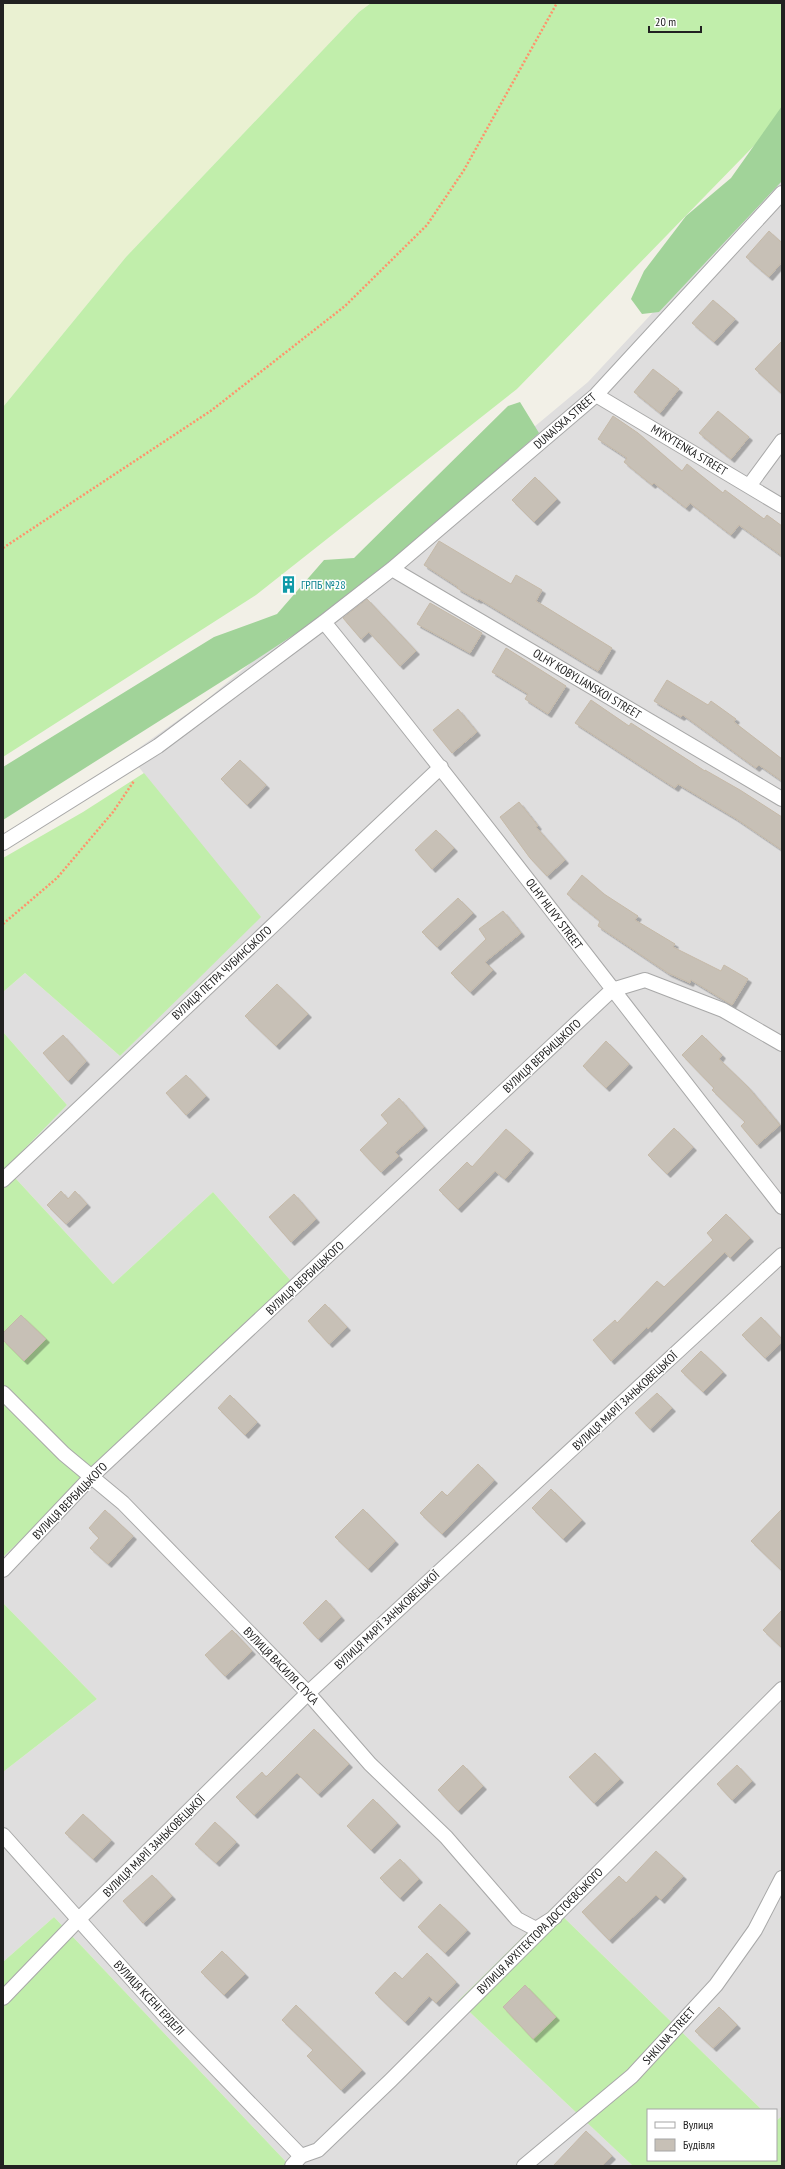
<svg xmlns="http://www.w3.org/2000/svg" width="785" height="2169" viewBox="0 0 785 2169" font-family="'PT Sans Narrow',sans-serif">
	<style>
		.residential { fill: #dfdede }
		.farmland { fill: #eaf1d2 }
		.grass { fill: #c1eeab }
		.forest { fill: #a1d399 }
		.building { fill: #c7c0b6; stroke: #c5b9a8; filter: url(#shadow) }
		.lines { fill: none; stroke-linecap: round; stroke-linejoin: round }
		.minor-casing { stroke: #a8a8a8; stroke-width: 16 }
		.path { stroke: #ff926b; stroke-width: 2.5; stroke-dasharray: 2 2; stroke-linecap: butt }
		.minor { stroke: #fff; stroke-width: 14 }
		.labels { text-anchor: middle; stroke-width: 3; stroke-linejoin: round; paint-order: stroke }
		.street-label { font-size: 12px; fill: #212121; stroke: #fff }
		.culture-label { font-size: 12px; fill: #0d838f; stroke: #fff; text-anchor: start }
	</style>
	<defs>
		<filter id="shadow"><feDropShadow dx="3.5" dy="3.5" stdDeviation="0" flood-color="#0004"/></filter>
	</defs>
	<rect width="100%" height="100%" fill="#f2f0e7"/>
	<path class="residential" d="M782,174V2116L776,2121V2110H762L553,1907L458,2001L633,2166H290L54,1917L3,1962V1772L97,1699L3,1603V1557L291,1281L213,1192L113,1284L6,1168L67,1105L3,1032V992L25,973L120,1056L260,917L129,755L205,701L588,382Z"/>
	<path class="farmland" d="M3,3H371L359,12L126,257L3,407Z"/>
	<path class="grass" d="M371,3H782V117L517,389L256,595L3,757V407L126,257L359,12Z
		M144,773L261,917L120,1056L25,973L3,992V858L83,812Z
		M3,1032L67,1105L6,1168L113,1284L213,1192L291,1281L3,1557Z
		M3,1603L97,1699L3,1772Z
		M553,1907L762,2110H648V2160H776V2121L782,2116V2166H633L458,2001Z
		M54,1917L290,2166H3V1962Z"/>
	<path class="forest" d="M782,106V181L659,312L642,314L631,299L644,271L686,216L731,178Z
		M520,402L539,433L356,594L257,659L3,820V767L214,637L277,614L324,560L354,558L508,406Z"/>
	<path class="building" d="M769,231L782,243V262L769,277L746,257Z
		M713,300L735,319L714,342L692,323Z
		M782,341V394L755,369Z
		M653,369L679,389L660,413L634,392Z
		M718,411L749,437L731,459L699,433Z
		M613,416L638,433L682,471L687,464L723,493L725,490L764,519L767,515L782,526V556L739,525L731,535L690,503L686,508L654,483L652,485L624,462L627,458L598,439Z
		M535,477L557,499L534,522L512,500Z
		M439,541L511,584L516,575L542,590L536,601L612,648L598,671L479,599L478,600L457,588L458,587L424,565Z
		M367,599L416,651L400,666L369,632L361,639L343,618Z
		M430,603L482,633L470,653L417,624Z
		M506,648L566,686L548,714L525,699L528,694L492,672Z
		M667,680L708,705L711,701L736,719L734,722L782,759V781L759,765L756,768L683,715L681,717L654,701Z
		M591,700L629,726L631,723L705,771V770L740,790L782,817V850L735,818L678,784L675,788L575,723Z
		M458,709L477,732L452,753L433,730Z
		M240,760L266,785L247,805L221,779Z
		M519,802L538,826L536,827L565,860L547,876L530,858L500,817Z
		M436,830L454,848L432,869L415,850Z
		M582,875L604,894L638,916L635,920L675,944L673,947L721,971L724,965L748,979L732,1005L691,980L690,983L668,973L598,926L600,921L567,894Z
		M458,898L473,913L437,947L422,932Z
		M503,911L521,933L485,962L493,970L470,992L451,973L486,939L479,929Z
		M277,984L308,1014L276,1046L245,1016Z
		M63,1035L86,1061L68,1081L43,1053Z
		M702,1035L722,1055L719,1059L748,1087L780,1125L757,1145L741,1126L745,1122L712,1090L714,1088L682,1055Z
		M606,1041L629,1064L606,1088L583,1066Z
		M186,1075L206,1096L186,1115L166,1093Z
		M399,1098L424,1127L395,1152L399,1156L381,1172L360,1150L388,1123L381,1115Z
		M674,1128L693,1147L667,1174L648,1155Z
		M506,1129L530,1150L505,1179L495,1171L458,1209L439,1190L467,1162L472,1167Z
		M61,1191L68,1199L75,1191L87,1204L66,1224L47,1205Z
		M294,1194L316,1219L291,1242L269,1217Z
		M726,1214L750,1238L730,1258L725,1252L648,1329L647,1327L611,1361L593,1340L615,1320L617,1323L657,1281L664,1287L713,1240L707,1233Z
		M325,1304L347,1327L329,1344L308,1321Z
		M21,1315L46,1339L24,1361L3,1340V1333Z
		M761,1317L782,1339V1342L765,1358L742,1335Z
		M701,1351L723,1372L703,1392L681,1371Z
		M657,1393L672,1408L650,1429L635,1413Z
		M230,1395L257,1422L245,1435L218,1408Z
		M478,1464L494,1480L442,1534L420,1513L442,1491L447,1496Z
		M551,1489L582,1520L563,1539L532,1508Z
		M363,1509L395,1541L368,1569L335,1537Z
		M782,1509V1571L751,1541Z
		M105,1510L133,1536L108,1564L90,1548L99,1538L89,1528Z
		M326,1600L341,1617L318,1639L303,1623Z
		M782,1610V1648L763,1630Z
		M232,1630L252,1651L225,1676L205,1655Z
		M314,1729L349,1764L318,1794L297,1773L254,1815L236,1797L262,1772L266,1777Z
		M595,1753L620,1779L594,1803L569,1777Z
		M463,1765L483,1786L458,1811L438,1790Z
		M737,1765L752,1781L732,1800L717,1784Z
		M373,1799L397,1823L371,1850L347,1826Z
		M83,1814L111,1840L93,1859L65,1833Z
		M215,1822L236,1842L216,1863L195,1844Z
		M656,1851L683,1876L661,1900L656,1895L609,1940L582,1912L619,1876L626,1883Z
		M400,1859L419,1879L400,1898L380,1878Z
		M152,1875L172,1896L143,1923L123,1901Z
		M440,1904L467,1930L445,1953L418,1927Z
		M222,1951L245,1974L224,1995L201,1972Z
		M427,1953L456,1982L436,2003L429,1996L405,2022L375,1993L395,1972L402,1979Z
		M525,1985L556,2017L533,2039L503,2007Z
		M296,2005L362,2070L341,2090L307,2056L313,2050L282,2020Z
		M719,2007L737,2025L713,2048L695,2031Z
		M586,2131L612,2156L602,2166H553Z"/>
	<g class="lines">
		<defs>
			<path id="minor" d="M596,395L782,506
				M749,486L782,441
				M392,569L782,799
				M324,622C480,814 629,1012 782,1207
				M3,843L158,746L324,622L392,569L596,395L782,193
				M3,1180L441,767
				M3,1393L64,1454L123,1503L308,1693L370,1764L446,1837L517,1919L536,1929L555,1917
				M3,1570L92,1476L612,990L645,980L723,1010L782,1044
				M3,1835L164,2015L301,2156
				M3,1998L78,1920L308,1693L782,1255
				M292,2166L301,2156L318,2150L391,2080L782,1689
				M524,2166L632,2076L716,1985L755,1930L782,1878"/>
		</defs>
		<use href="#minor" class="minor-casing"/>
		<path class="path" d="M3,548L212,410L345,306L427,225L464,170L557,3
			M3,924L57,878L113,812L134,781"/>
		<use href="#minor" class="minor"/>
	</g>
	<defs>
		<symbol id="building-bare" viewBox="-9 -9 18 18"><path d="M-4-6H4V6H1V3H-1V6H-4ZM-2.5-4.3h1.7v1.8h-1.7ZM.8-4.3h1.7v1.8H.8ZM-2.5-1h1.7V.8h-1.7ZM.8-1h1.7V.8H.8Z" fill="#0f9aa8" stroke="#fff" stroke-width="2.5" paint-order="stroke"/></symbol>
	</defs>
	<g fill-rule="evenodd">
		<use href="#building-bare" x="276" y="572" width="25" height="25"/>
	</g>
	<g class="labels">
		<g class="street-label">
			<text transform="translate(565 421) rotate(-41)" y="4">DUNAISKA STREET</text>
			<text transform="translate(689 450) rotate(31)" y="4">MYKYTENKA STREET</text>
			<text transform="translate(587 684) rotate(31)" y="4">OLHY KOBYLIANSKOI STREET</text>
			<text transform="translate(554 914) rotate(53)" y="4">OLHY HLIVY STREET</text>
			<text transform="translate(222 973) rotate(-43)" y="4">ВУЛИЦЯ ПЕТРА ЧУБИНСЬКОГО</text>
			<text transform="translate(542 1056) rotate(-43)" y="4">ВУЛИЦЯ ВЕРБИЦЬКОГО</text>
			<text transform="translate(305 1278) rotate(-43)" y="4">ВУЛИЦЯ ВЕРБИЦЬКОГО</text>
			<text transform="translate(625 1401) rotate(-43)" y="4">ВУЛИЦЯ МАРІЇ ЗАНЬКОВЕЦЬКОЇ</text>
			<text transform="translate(70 1501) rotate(-46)" y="4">ВУЛИЦЯ ВЕРБИЦЬКОГО</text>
			<text transform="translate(387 1620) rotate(-43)" y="4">ВУЛИЦЯ МАРІЇ ЗАНЬКОВЕЦЬКОЇ</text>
			<text transform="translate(281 1666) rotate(46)" y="4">ВУЛИЦЯ ВАСИЛЯ СТУСА</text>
			<text transform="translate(154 1846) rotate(-45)" y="4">ВУЛИЦЯ МАРІЇ ЗАНЬКОВЕЦЬКОЇ</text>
			<text transform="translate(540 1931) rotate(-45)" y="4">ВУЛИЦЯ АРХІТЕКТОРА ДОСТОЄВСЬКОГО</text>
			<text transform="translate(149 1998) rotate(47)" y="4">ВУЛИЦЯ КСЕНІ ЕРДЕЛІ</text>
			<text transform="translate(669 2036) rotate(-48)" y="4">SHKILNA STREET</text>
		</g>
		<g class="culture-label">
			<text x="301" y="589">ГРПБ №28</text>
		</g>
	</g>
	<rect width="785" height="2169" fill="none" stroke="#212121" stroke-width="8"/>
	<rect x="647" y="2109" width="130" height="52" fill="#ffffff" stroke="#a6a6a6"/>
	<rect x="655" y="2122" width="20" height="6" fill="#ffffff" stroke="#a6a6a6"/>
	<text x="683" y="2129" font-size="12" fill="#212121">Вулиця</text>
	<rect x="655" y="2139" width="20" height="12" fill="#c7c0b6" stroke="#a6a6a6"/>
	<text x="683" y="2149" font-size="12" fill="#212121">Будівля</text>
	<path d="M649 26v6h52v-6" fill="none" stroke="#212121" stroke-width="2"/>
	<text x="655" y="26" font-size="12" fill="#212121" stroke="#ffffff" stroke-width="3" paint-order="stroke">20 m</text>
</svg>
